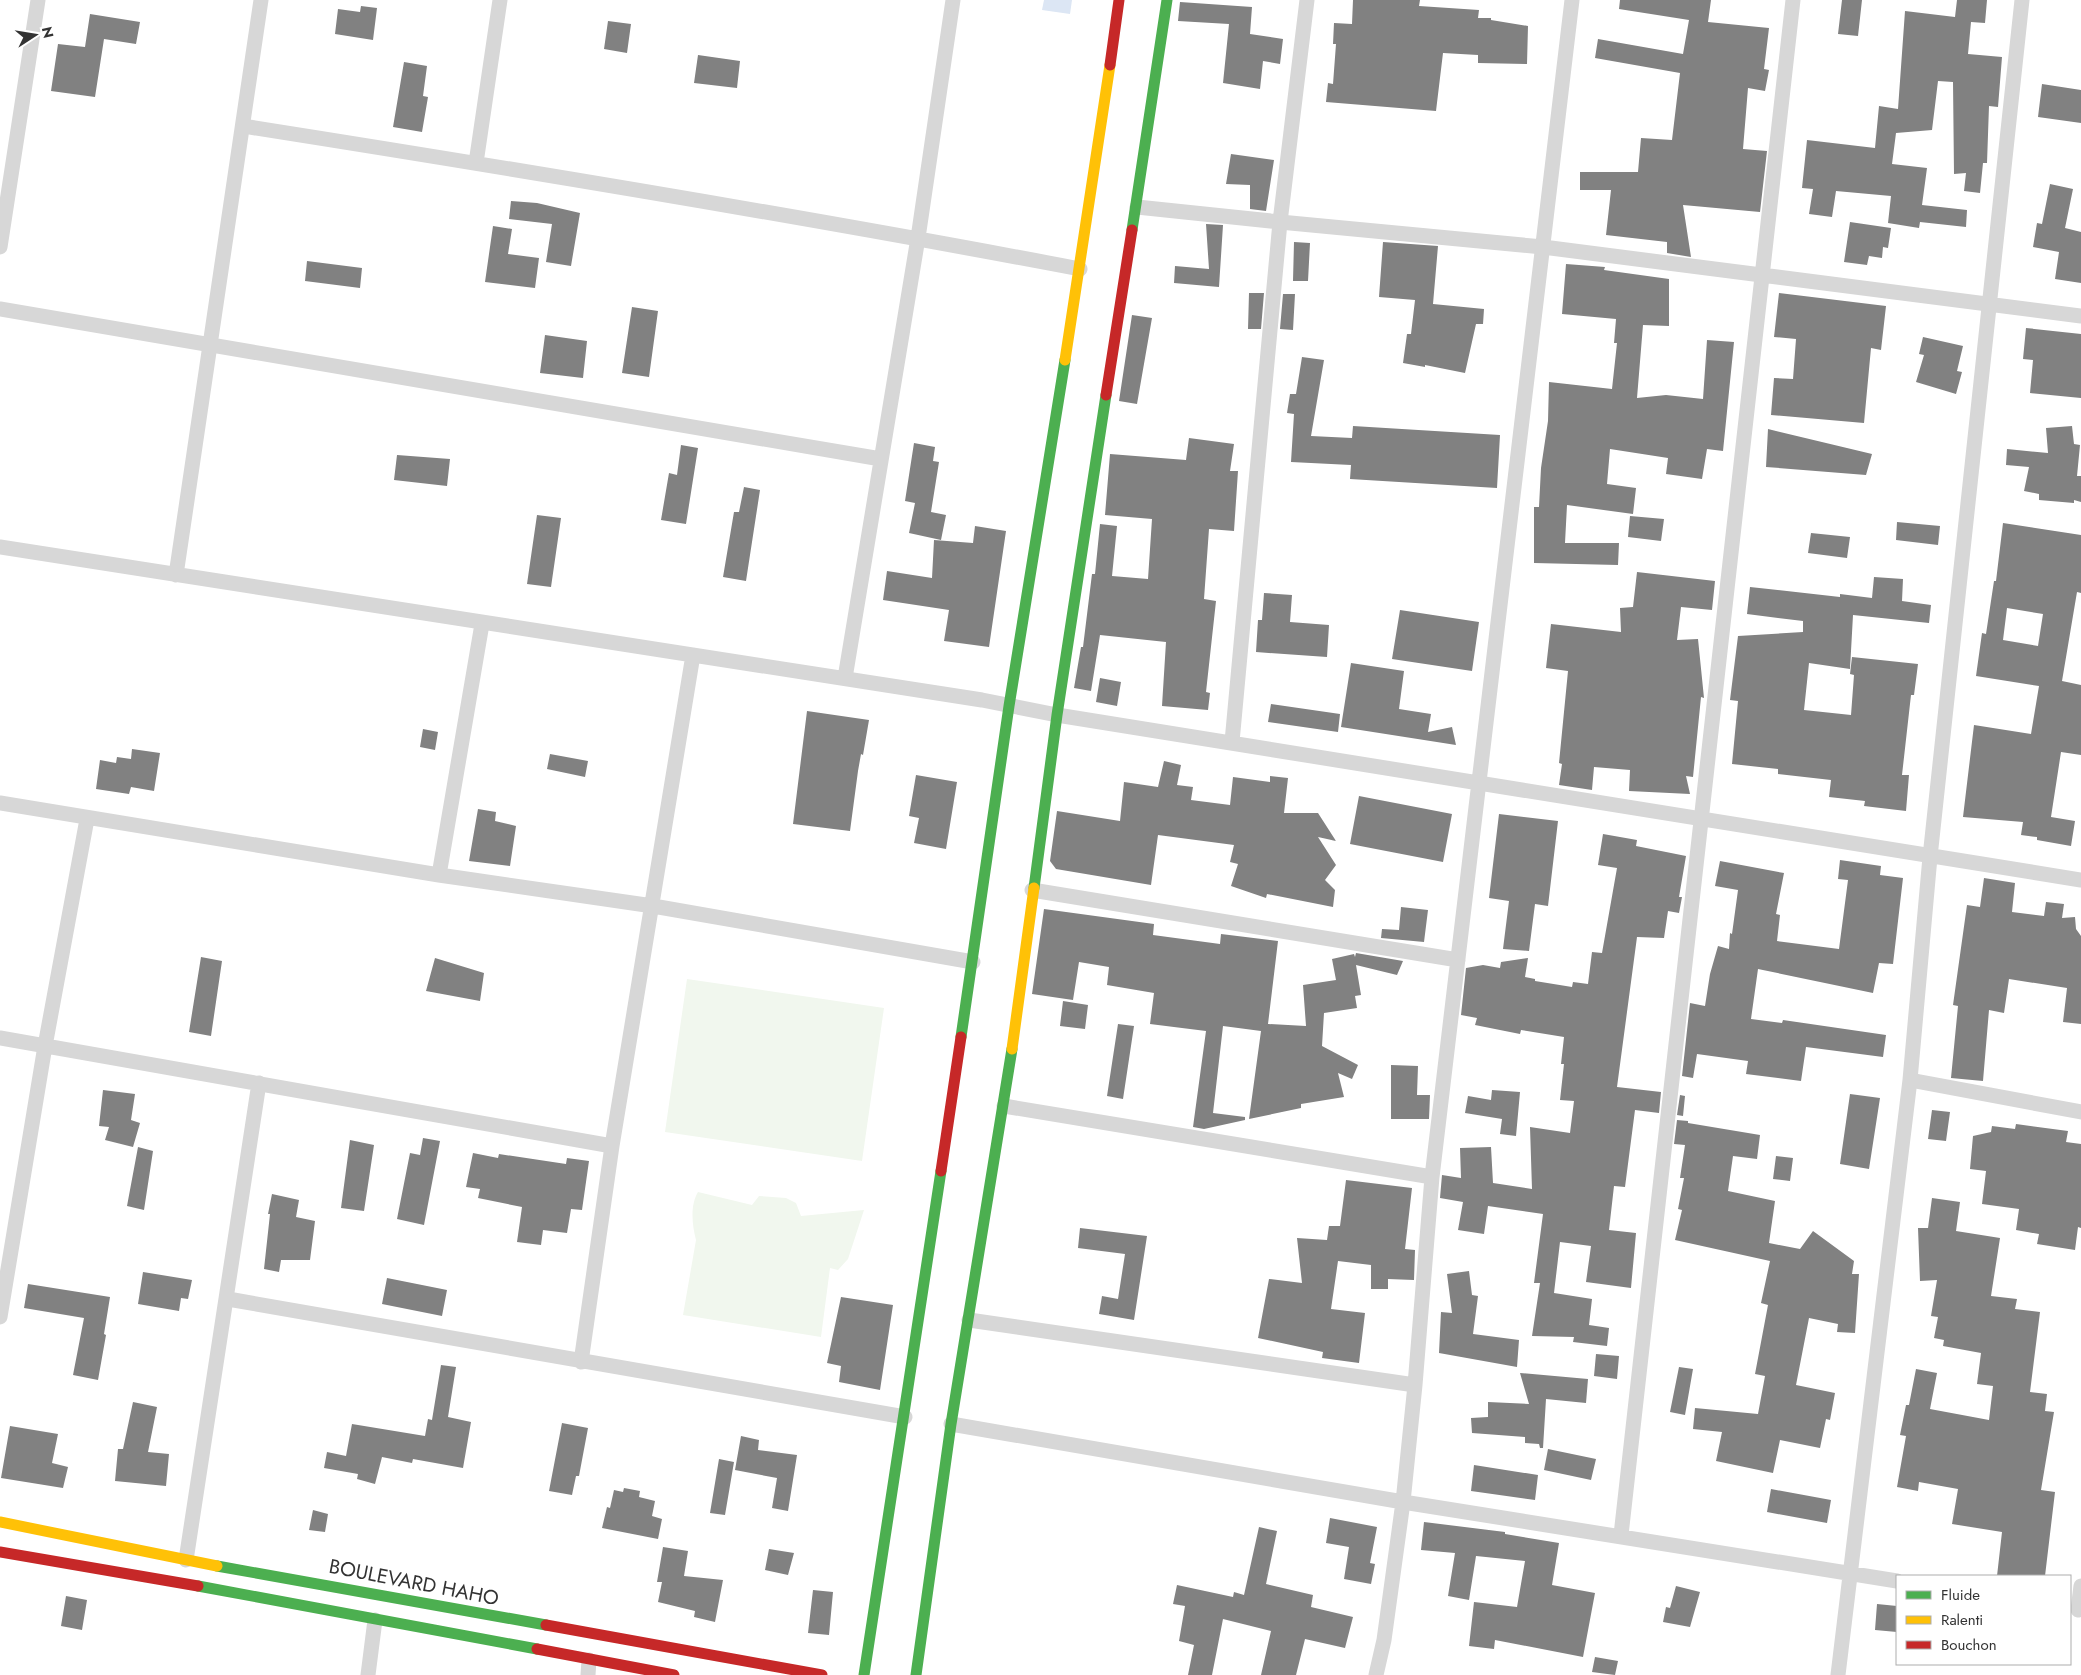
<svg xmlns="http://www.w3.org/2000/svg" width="2081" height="1675" viewBox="0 0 2081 1675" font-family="Jost,sans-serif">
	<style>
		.green { fill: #f1f7ee }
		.water { fill: #dce6f4 }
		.building { fill: #818181; fill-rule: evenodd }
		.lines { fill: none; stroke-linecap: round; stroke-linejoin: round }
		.street { stroke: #d7d7d7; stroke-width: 15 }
		.fast { stroke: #4caf50; stroke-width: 11 }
		.slow { stroke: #ffc107; stroke-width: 11 }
		.jam { stroke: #c62828; stroke-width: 11 }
		.labels { text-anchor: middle; stroke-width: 5; stroke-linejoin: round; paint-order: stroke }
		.street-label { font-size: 20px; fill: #333; stroke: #fff }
	</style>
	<rect width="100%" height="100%" fill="#fff"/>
	<path class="green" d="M687,979L884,1008L862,1161L665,1132Z
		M698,1192L752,1205L759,1196L786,1198L796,1203L801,1216L864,1210L848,1259L838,1270L830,1268L821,1337L683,1315L696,1240C692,1225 690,1205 698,1192Z"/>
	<path class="water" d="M1044,0H1072L1070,14L1042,10Z"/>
	<path class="building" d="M1353,0H1420L1419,6L1479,10L1478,18H1491V20L1528,26L1527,64L1478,63V55L1443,53L1436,111L1326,102L1328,83L1333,84L1336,44H1333L1334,23L1352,24Z
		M1620,0H1711L1708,22L1769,28L1764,69L1769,70L1765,91L1748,88L1743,149L1767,151L1760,212L1683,205L1691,257L1667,253V242L1606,235L1611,190H1580V172H1638L1641,138L1672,140L1680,73L1595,58L1598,39L1683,54L1689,20L1619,9Z
		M1842,0H1862L1858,36L1838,34Z
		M1957,0H1987L1985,23L1971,22L1968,54L2002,57L1998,107L1989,106L1987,163H1983L1980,193L1964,191L1966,173L1954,174L1953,82L1938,81L1932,130L1896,133L1892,164L1927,168L1922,205L1967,210L1966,227L1920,222L1919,228L1888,223L1891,196L1836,191L1832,217L1809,214L1813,189L1802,188L1807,140L1875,148L1879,106L1898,109L1905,11L1955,17Z
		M1180,2L1252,7L1250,34L1283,39L1280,64L1263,61L1260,89L1223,83L1229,24L1178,21Z
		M361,6L377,8L373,40L335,34L338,9L360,12Z
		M90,14L140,22L136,44L104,39L95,97L51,91L58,44L85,47Z
		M608,21L631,24L627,53L604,49Z
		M698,55L740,61L737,88L694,83Z
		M404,62L427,66L423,96L428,97L422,132L393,127Z
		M2042,84L2081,90V123L2038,117Z
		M1231,154L1274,160L1266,211L1250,209V185L1226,184Z
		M2050,184L2073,189L2065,228L2081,232V283L2055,279L2059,252L2033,247L2037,223L2042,224Z
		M511,201L537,203L580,213L571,266L546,262L552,224L509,219Z
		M1850,222L1891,228L1888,248L1883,247L1882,258L1869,256L1867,265L1844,262Z
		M1206,224L1223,225L1219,287L1174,283L1175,266L1209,269Z
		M493,226L512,229L508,254L539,258L535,288L485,282Z
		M1294,242L1310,243L1308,281H1293Z
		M1383,242L1438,246L1433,304L1484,309L1483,324H1476L1465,373L1425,365V367L1403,363L1407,334H1411L1415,300L1379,297Z
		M307,261L362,268L360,288L305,281Z
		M1566,264L1605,267L1604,270L1669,279V326L1643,325L1637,398L1666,395L1703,399L1707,340L1734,342L1723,451L1707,449L1702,479L1666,474L1668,458L1610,449L1607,484L1636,488L1633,514L1567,505L1565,543H1619L1618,565L1534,563V507H1539L1541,468L1548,421L1549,382L1612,389L1617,343H1614L1616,319L1562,314Z
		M1249,293H1264L1261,329H1248Z
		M1779,293L1886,306L1881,350L1871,348L1864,423L1771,415L1774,378L1793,379L1796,339L1774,337Z
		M1283,294H1295L1293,330L1280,329Z
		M632,307L658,311L649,377L622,373Z
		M1132,315L1152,318L1137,404L1119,401Z
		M2026,328L2081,334V398L2030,393L2033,360L2023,359Z
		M545,335L587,341L583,378L540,373Z
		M1923,337L1963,346L1957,371L1962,372L1956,394L1916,382L1924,355L1919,354Z
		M1302,357L1324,360L1311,436L1352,438L1353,426L1500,435L1497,488L1350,479L1351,465L1291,462L1294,414L1287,413L1290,394H1296Z
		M2072,426L2074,444L2080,445L2077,476H2081V502L2074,500V503L2039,500V494L2024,491L2029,467L2006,465L2007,449L2048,453L2046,428Z
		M1768,429L1872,454L1866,475L1766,467Z
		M1189,438L1234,444L1230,471H1238L1234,531L1209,529L1204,599L1216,601L1206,692L1210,693L1208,710L1162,706L1166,642L1100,635L1091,691L1074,688L1081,647H1083L1092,574H1095L1100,524L1117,526L1112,576L1148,579L1152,519L1105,515L1110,454L1186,460Z
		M914,443L935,447L933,461L939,462L931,512L946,515L941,540L909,533L915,503L905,501Z
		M681,445L698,448L686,524L661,520L669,473L677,475Z
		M397,455L450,459L447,486L394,480Z
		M744,487L760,490L746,581L723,577L734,512H739Z
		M537,515L561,518L551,587L527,584Z
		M1630,516L1664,519L1661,541L1628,537Z
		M1897,522L1940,526L1938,545L1896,540Z
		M2003,523L2081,535V593L2077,592L2062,681L2081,685V755L2061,752L2051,817L2075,821L2071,846L2037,840V837L2021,835L2023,822L1963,817L1974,725L2031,734L2039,686L1976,676L1982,633L1986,634L1994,581H1996ZM2007,608L2043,614L2038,646L2003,640Z
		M975,526L1006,531L989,647L944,641L949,610L883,600L887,571L932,578L934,540L973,543Z
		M1811,533L1850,537L1847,558L1808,553Z
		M1637,572L1715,581L1712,610L1681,607L1677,640L1698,639L1704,698L1701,697L1693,777L1686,776L1690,794L1629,791L1630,770L1594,767L1592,790L1559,785L1562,764L1559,763L1568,671L1546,668L1551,624L1621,632L1620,608L1633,607Z
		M1874,577L1903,579L1902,601L1931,605L1929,623L1853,615L1850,669L1809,663L1804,710L1851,715L1854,675L1850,674L1852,657L1918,664L1914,695H1911L1902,775H1909L1906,811L1864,806L1865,801L1829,797L1831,780L1778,774V769L1732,764L1738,701L1730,700L1738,636L1803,632V621L1747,614L1750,587L1840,597V594L1872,598Z
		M1264,593L1292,595L1290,622L1329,625L1327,657L1256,652L1258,620H1262Z
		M1400,610L1479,622L1472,671L1392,659Z
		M1351,663L1404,671L1399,709L1431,714L1428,732L1452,727L1456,745L1341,727Z
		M1100,678L1121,682L1117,706L1096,702Z
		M1271,704L1340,714L1338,732L1268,722Z
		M807,711L869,720L863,755L861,754L858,771L850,831L793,824Z
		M423,729L438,732L435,750L420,747Z
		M132,749L160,753L154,791L131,787L129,794L96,789L100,760L116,763L117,757L131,759Z
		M550,754L588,761L585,777L547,769Z
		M1164,761L1181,765L1177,785L1193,787L1191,800L1230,805L1233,777L1270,782V776L1288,778L1284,813H1318L1336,841L1318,837L1336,865L1325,880L1335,890L1333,907L1267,894L1266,898L1231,886L1238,864L1230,862L1234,845L1158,835L1151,885L1056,869L1050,861L1057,811L1120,821L1124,782L1158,787Z
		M916,775L957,782L946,849L914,843L919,818L909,816Z
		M1359,796L1452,814L1443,862L1350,844Z
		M478,809L496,812L495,821L516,826L510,866L469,861Z
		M1499,814L1558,821L1548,906L1535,904L1529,951L1503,949L1509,901L1489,898Z
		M1603,834L1637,840L1636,846L1686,856L1679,897H1682L1679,913L1668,911L1664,938L1637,937L1617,1087L1661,1092L1659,1113L1635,1110L1625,1187L1614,1186L1609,1230L1636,1233L1631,1288L1586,1282L1591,1246L1560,1242L1554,1293L1592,1299L1589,1325L1609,1328L1607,1346L1573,1342L1574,1337L1532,1336L1540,1283H1534L1543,1214L1488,1206L1484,1234L1458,1230L1463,1202L1440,1198L1442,1175L1461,1178L1460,1148L1491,1147L1493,1183L1532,1189L1530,1127L1570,1133L1574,1101L1560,1100L1564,1064H1561L1564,1037L1521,1030L1520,1034L1475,1025L1477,1018L1461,1015L1466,968L1483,965L1500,968L1501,962L1528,958L1525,977L1535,979V981L1572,987L1573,982L1588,984L1592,952L1602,953L1617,868L1598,865Z
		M1840,860L1881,866L1880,875L1903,878L1893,964L1879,963L1873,993L1758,969L1751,1019L1782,1023L1783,1020L1886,1035L1883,1057L1806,1047L1801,1081L1746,1074L1748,1061L1697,1054L1693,1078L1682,1076L1690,1003L1705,1006L1710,974L1718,946L1729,949L1730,933L1732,934L1738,890L1715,886L1720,861L1784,873L1776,914L1780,915L1777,941L1839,949L1848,880L1838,879Z
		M1984,878L2015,883L2012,912L2044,916L2046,902L2064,904L2062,918L2075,917L2076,929L2081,936V1024L2063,1022L2067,988L2009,979L2004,1013L1989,1010L1983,1081L1951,1078L1958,1006L1953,1005L1967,905L1980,907Z
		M1401,907L1428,910L1424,942L1381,938L1382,929L1399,930Z
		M1044,909L1154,924L1153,935L1220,944L1221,934L1278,941L1268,1024L1306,1026L1303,985L1336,980L1332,959L1354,954L1355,957L1356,953L1403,961L1397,975L1356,965L1361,995L1355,996L1357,1008L1324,1013L1322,1046L1358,1065L1352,1079L1338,1073L1344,1097L1301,1104V1108L1249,1119L1261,1031L1223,1026L1213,1113L1245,1117V1120L1204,1129L1193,1127L1206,1031L1150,1024L1154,993L1107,985L1109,967L1079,962L1073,1000L1032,994Z
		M201,957L222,961L211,1036L189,1032Z
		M435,958L484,973L480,1001L426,991Z
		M1063,1001L1088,1005L1085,1029L1060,1026Z
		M1118,1024L1134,1026L1123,1099L1107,1096Z
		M1391,1065L1418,1066L1417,1095H1430L1429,1119H1391Z
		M103,1090L135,1094L131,1120L140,1123L133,1147L105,1140L109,1127L99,1126Z
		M1492,1090L1520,1092L1516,1136L1500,1134L1502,1119L1465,1113L1468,1096L1491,1100Z
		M1850,1094L1880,1098L1869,1169L1840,1164Z
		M1680,1095L1685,1096L1683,1116L1677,1115Z
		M1932,1110L1950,1112L1946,1141L1928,1139Z
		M1677,1120L1688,1121V1123L1760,1135L1757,1159L1733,1156L1728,1191L1775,1201L1769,1243L1800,1249L1813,1231L1854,1261L1852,1274H1859L1855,1333L1837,1332L1838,1324L1809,1318L1796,1385L1835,1393L1830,1420L1826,1419L1820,1448L1780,1440L1773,1473L1716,1461L1722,1432L1693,1429L1695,1408L1758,1414L1765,1376L1755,1374L1768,1305L1761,1303L1770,1261L1675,1240L1682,1210L1678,1209L1684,1178H1680L1685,1145L1674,1144Z
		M2016,1124L2068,1131L2066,1142L2081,1144V1228L2078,1227L2075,1250L2037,1244L2039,1234L2016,1230L2019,1209L1982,1204L1986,1171L1970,1169L1973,1136L1991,1132L1992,1126L2015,1129Z
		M423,1138L440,1141L424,1225L397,1219L410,1153L420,1155Z
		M350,1140L374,1145L364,1211L341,1208Z
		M138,1147L153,1151L144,1210L127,1206Z
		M473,1153L498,1158L499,1154L566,1164L567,1158L589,1161L582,1210L571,1209L567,1233L543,1230L541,1245L517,1242L522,1207L478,1198L480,1189L466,1187Z
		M1776,1156L1793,1158L1790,1181L1773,1179Z
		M1346,1180L1412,1188L1405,1249L1415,1250L1414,1280L1388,1279V1289H1371V1265L1338,1261L1331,1309L1365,1313L1359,1363L1322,1358L1323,1352L1258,1338L1269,1279L1302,1283L1297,1238L1327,1240L1329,1226H1340Z
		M272,1194L299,1200L296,1217L315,1221L310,1260H281L279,1272L264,1269L270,1214H268Z
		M1932,1198L1960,1202L1956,1231L2000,1238L1991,1296L2017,1299L2015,1309L2040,1312L2030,1392L2047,1394L2045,1411L2054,1412L2041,1490L2055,1492L2045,1576H1997L2002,1532L1952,1524L1958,1489L1919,1482L1918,1491L1897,1487L1906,1436L1900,1435L1906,1405H1909L1916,1369L1937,1373L1930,1409L1989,1420L1993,1386L1977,1384L1981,1353L1943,1346L1944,1340L1934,1338L1938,1317L1931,1316L1937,1280L1920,1281L1918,1228H1928Z
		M1080,1228L1147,1236L1134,1320L1099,1314L1102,1296L1118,1299L1125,1254L1078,1248Z
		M1469,1271L1472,1295L1478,1296L1473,1334L1519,1340L1517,1367L1439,1353L1441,1312L1452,1313L1447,1274Z
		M143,1272L192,1280L188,1299L181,1298L179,1311L138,1304Z
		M387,1278L447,1290L442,1316L382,1304Z
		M28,1284L110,1297L104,1334L106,1335L98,1380L73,1375L84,1318L24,1308Z
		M841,1297L893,1305L880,1390L839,1382L841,1366L827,1363Z
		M1596,1354L1619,1356L1617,1379L1594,1376Z
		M441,1365L456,1367L448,1417L471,1422L463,1468L413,1459L412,1463L382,1457L375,1484L357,1479L358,1474L324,1468L327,1452L346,1456L352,1424L425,1436L428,1419L432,1420Z
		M1679,1367L1693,1369L1685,1415L1670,1412Z
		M1520,1373L1588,1379L1586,1403L1546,1399L1543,1448H1540L1539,1444L1525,1443V1437L1472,1433L1471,1418L1488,1417V1402L1529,1404Z
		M133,1402L157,1407L148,1452L169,1454L166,1486L115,1481L118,1449H123Z
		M562,1423L588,1428L579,1476H576L572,1495L549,1491Z
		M10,1426L58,1434L52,1463L68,1467L63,1488L1,1478Z
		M741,1436L759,1440L758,1450L797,1455L788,1511L772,1508L777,1478L735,1470Z
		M1548,1449L1596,1459L1591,1480L1544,1470Z
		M719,1459L734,1462L725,1515L710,1513Z
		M1474,1465L1538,1475L1535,1500L1471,1491Z
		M624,1488L640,1491L639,1497L655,1501L652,1516L662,1519L658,1539L602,1528L607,1507L610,1508L614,1490L623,1492Z
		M1771,1489L1831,1500L1827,1523L1767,1512Z
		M313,1510L328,1514L325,1532L309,1530Z
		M1330,1518L1377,1527L1370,1563L1375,1564L1371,1584L1344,1579L1349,1547L1326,1543Z
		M1424,1522L1505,1532V1534L1559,1543L1552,1585L1595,1593L1583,1657L1495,1640L1494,1649L1469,1646L1474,1602L1517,1607L1525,1561L1476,1556L1469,1600L1448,1596L1455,1553L1421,1550Z
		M1259,1527L1277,1531L1266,1584L1313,1595L1311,1607L1353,1617L1345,1648L1305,1639L1296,1675H1261L1271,1631L1223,1619L1212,1675H1188L1194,1645L1179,1641L1185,1606L1173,1604L1177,1585L1233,1597L1234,1592L1244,1595Z
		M663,1547L688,1551L684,1576L723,1580L715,1622L694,1617L695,1611L658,1602L662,1582H657Z
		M769,1549L794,1553L788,1575L765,1570Z
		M1676,1586L1700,1592L1690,1627L1663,1622L1666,1607L1670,1608Z
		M813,1590L833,1592L829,1635L808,1633Z
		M66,1596L87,1600L82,1630L61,1626Z
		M1877,1604L1897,1606V1632L1875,1630Z
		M1595,1657L1618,1661L1615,1675L1592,1672Z"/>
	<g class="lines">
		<path class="street" d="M243,126C522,170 801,216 1080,269
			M476,163L500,0
			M1137,207L1280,222L1543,247L2081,316
			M0,247L38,0
			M0,309L881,459
			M0,547L982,700L1057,715L2081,880
			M176,575L261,0
			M845,678L918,238L953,0
			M1232,742L1280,222L1307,0
			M0,803L439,875L653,906L973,962
			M439,875L482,624
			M1032,890L1458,960
			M0,1038L612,1146
			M1910,1080L2081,1112
			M1004,1106L1432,1177
			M228,1299L905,1417
			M0,1317L45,1046L87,819
			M969,1320L1415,1385
			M581,1362L612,1146L693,655
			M951,1424L1403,1502L1897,1581
			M1621,1535L1793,0
			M186,1560L259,1083
			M2078,1610L2081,1586
			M368,1675L375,1620
			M588,1675L589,1660
			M1376,1675L1384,1640L1403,1502L1415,1385L1432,1177L1572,0
			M1838,1675L1910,1080L1930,857L2022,0"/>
		<path class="fast" d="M1132,230L1167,0
			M1034,888L1057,715L1106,395
			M961,1037L1009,706L1065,360
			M217,1566L546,1625
			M198,1586L537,1649
			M864,1675L941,1171
			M916,1675L951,1424L1012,1049"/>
		<path class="slow" d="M1065,360L1110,65
			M1012,1049L1034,888
			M0,1522L217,1566"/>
		<path class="jam" d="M1110,65L1119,0
			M1106,395L1132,230
			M941,1171L961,1037
			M0,1552L198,1586
			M546,1625L822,1675
			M537,1649L674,1675"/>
	</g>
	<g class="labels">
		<g class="street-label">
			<text transform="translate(414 1582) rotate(11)" y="7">BOULEVARD HAHO</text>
		</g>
	</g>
	<rect x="1896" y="1575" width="175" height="90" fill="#ffffff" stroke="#adadad"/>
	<rect x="1906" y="1591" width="25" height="8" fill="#4caf50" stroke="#adadad"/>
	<text x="1941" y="1600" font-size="15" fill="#333333">Fluide</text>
	<rect x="1906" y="1616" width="25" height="8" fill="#ffc107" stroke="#adadad"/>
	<text x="1941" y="1625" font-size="15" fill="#333333">Ralenti</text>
	<rect x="1906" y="1641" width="25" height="8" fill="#c62828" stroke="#adadad"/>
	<text x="1941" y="1650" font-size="15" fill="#333333">Bouchon</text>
	<g transform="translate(35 35) rotate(78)" stroke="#ffffff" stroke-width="4" paint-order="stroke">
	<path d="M0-4L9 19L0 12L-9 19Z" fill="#333333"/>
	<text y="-8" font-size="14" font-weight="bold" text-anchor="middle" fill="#333333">N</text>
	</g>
</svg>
